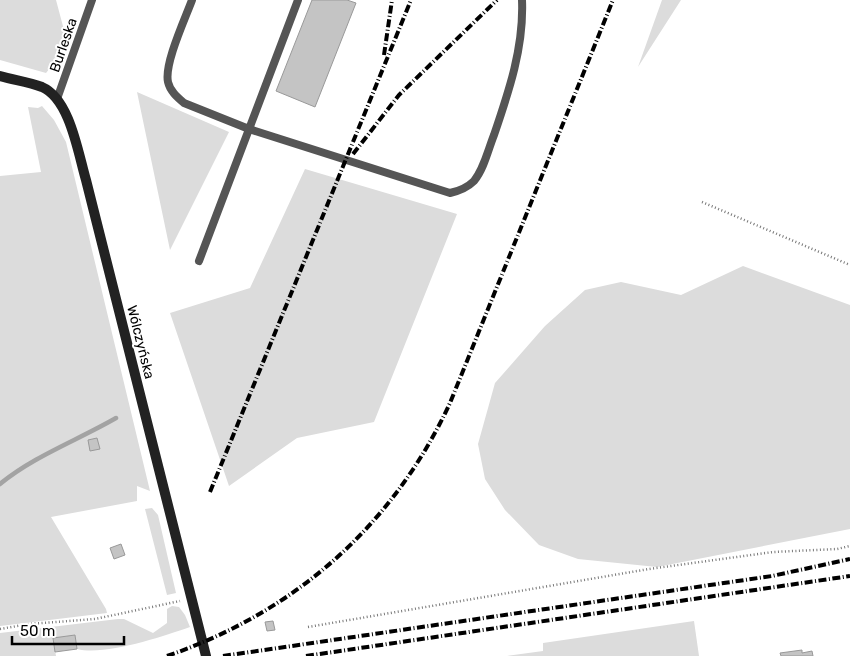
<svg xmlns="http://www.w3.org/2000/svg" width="850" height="656" viewBox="0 0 850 656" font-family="Rubik,sans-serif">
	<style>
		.green { fill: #dcdcdc }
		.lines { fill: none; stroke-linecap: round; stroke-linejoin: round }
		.stream { stroke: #a3a3a3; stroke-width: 4.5 }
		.building { fill: #c4c4c4; stroke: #999 }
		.path { stroke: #777; stroke-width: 2.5; stroke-dasharray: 1 2.5; stroke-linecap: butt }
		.lane { stroke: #555; stroke-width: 8 }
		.secondary { stroke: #222; stroke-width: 10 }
		.rail { stroke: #000; stroke-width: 4; stroke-dasharray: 8 2.5 1 2.5; stroke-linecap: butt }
		.labels { text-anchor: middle; stroke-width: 4; stroke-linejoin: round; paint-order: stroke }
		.street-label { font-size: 14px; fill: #000; stroke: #fff }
	</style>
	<rect width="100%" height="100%" fill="#fff"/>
	<path class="green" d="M0,0H56L68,45L46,73L0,60Z
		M662,0H681L638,67Z
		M137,92L229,132L170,250Z
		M42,106L54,120L66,142L150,491L137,486V501L51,517L106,609L107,613L0,626V176L41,172L28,107L38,108Z
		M305,169L457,214L374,422L297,438L229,486L170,313L250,288Z
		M743,266L850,305V529L657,567L578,559L539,545L505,510L485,479L478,444L495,383L545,326L585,290L621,282L681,295Z
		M152,508L158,515L176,593L167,595L145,509Z
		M172,606L179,607L185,615L190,627C161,637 105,656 77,649L75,635L53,638L56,656H0V633L118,619H124L153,633L167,623V609Z
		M694,621L699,656H507L543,651V643Z"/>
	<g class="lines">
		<path class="stream" d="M0,484C34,456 78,440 116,418"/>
	</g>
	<path class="building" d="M312,0H347L356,3L315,107L276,91Z
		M97,438L100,449L90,451L88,440Z
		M121,544L125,555L114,559L110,548Z
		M273,621L275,630L267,631L265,622Z
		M75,635L77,649L55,652L53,638Z
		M802,650V653L812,651L813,656H781L780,653Z"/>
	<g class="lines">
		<path class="path" d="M702,202L850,265
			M308,627L649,569L773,552L837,549L850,546
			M0,629L29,624L95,619L180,601"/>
		<path class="lane" d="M192,0C185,19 164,64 168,82C170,91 177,97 184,103L249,129L450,193C459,191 467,188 474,181C484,169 488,150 494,135C509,91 524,47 522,0
			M57,99L92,0
			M199,261L298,0"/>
		<path class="secondary" d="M0,76C14,80 29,82 42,87C70,99 78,153 86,180L206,656"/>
		<path class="rail" d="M384,55L392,0
			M353,154L399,95L497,0
			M210,492L411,0
			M167,656C295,612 393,526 450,403L613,0
			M223,656L772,576L850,559
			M306,656L850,576"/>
	</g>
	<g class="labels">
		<g class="street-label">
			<text transform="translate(63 45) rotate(-71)" y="5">Burleska</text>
			<text transform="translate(141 342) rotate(76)" y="5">Wólczyńska</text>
		</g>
	</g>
	<path d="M12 636v8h112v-8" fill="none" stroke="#000000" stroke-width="2.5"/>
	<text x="20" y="636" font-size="15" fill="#000000" stroke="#ffffff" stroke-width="4" paint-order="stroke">50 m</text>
</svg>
